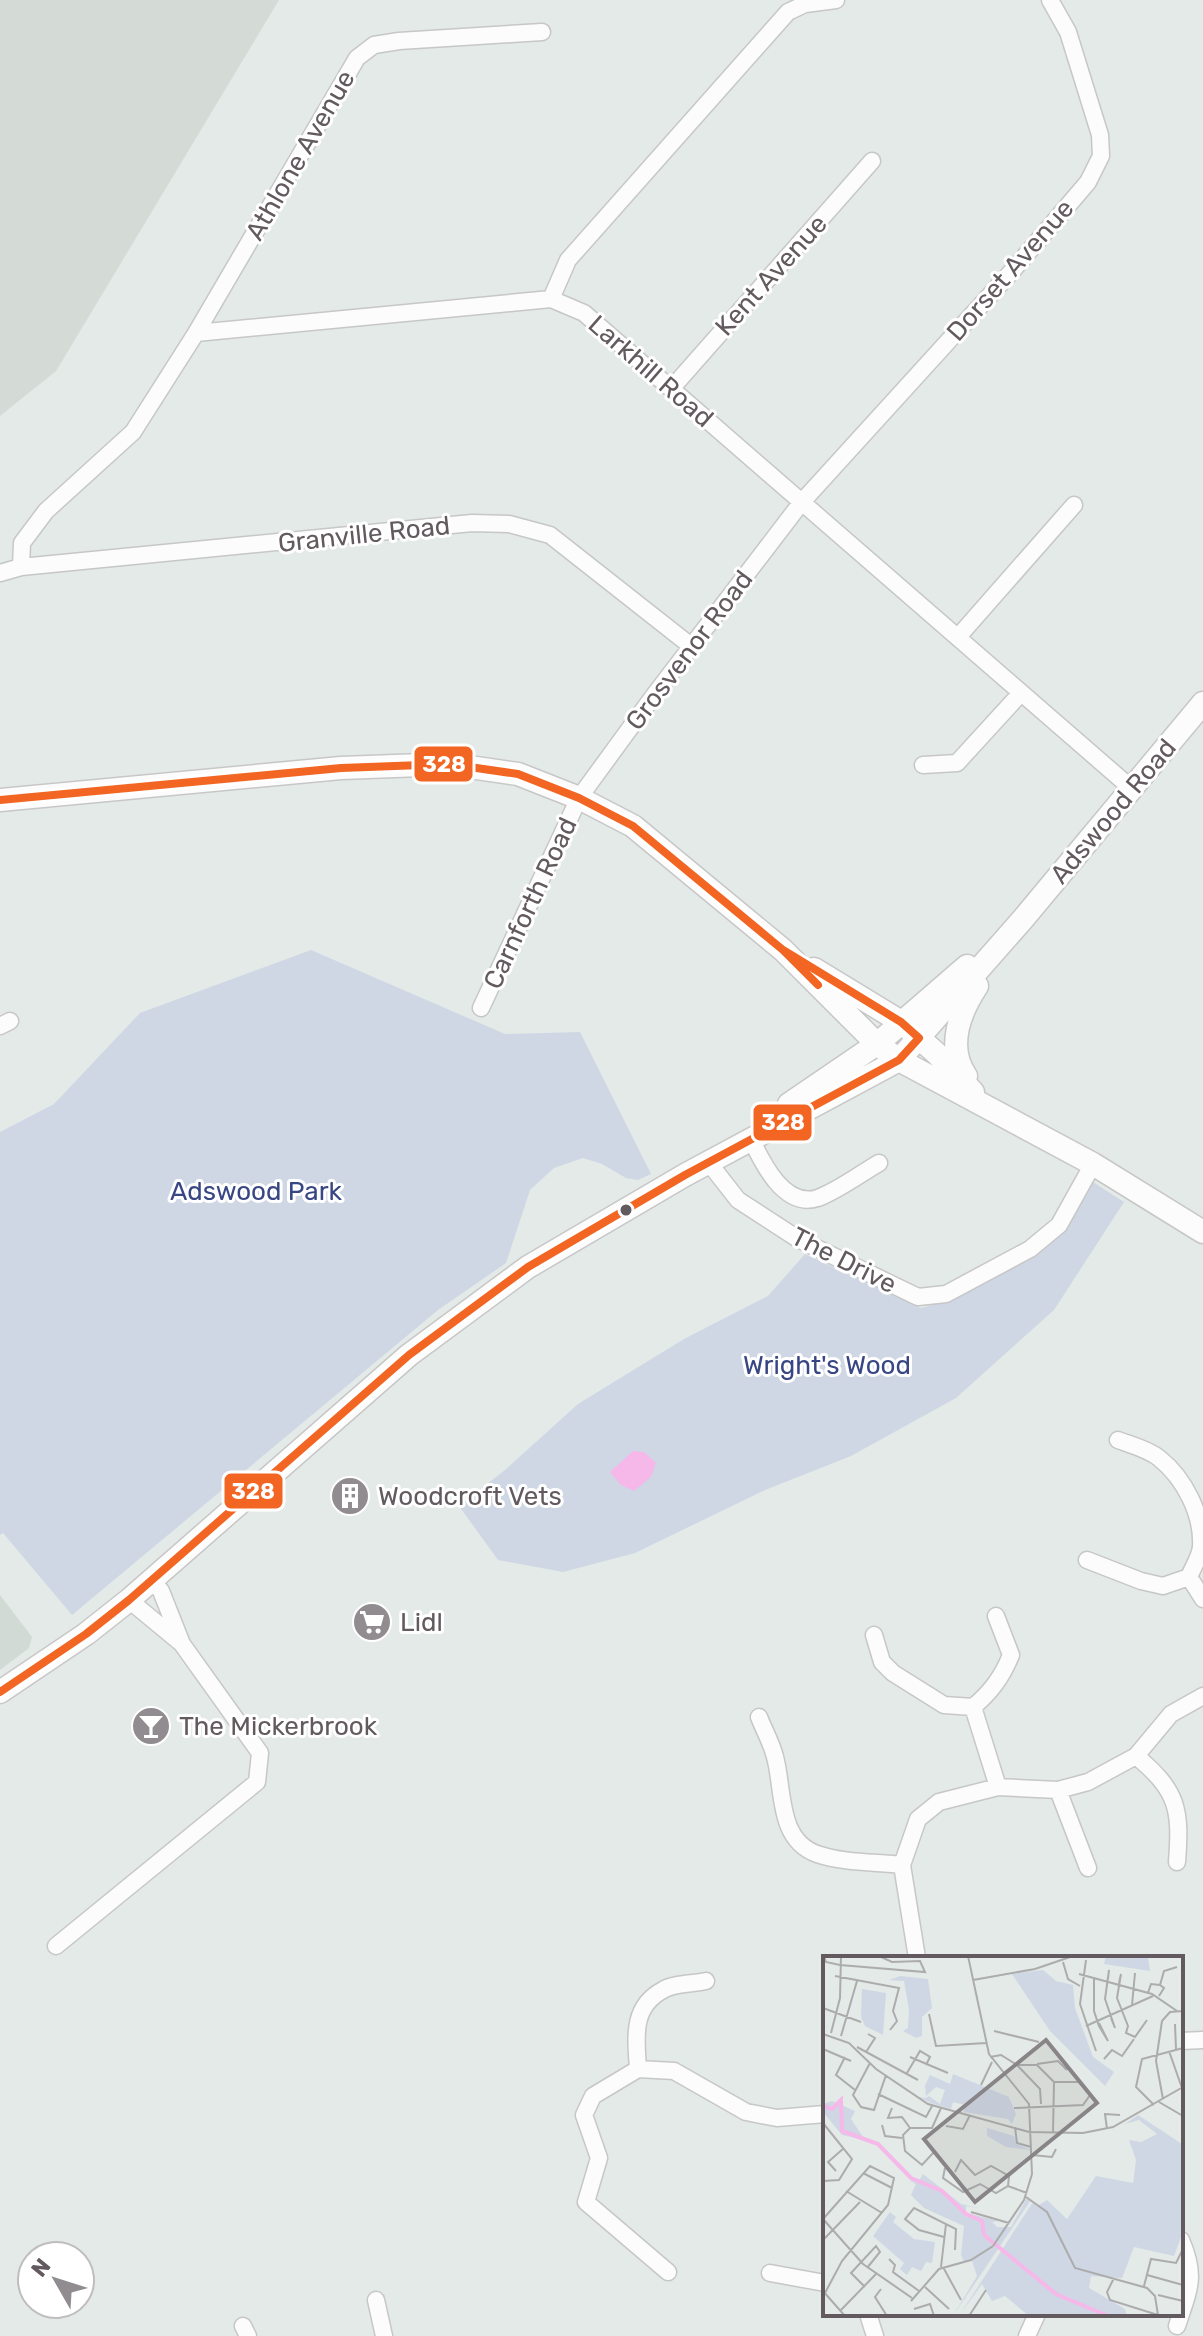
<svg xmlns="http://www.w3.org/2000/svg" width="1203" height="2336" viewBox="0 0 1203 2336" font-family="Rubik,sans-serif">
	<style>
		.industrial { fill: #d4dad6 }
		.education { fill: #d2dad6 }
		.green { fill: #cfd7e5 }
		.water { fill: #f5b8e9 }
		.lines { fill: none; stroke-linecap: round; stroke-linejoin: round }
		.street-casing { stroke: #c6c7c6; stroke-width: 19 }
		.secondary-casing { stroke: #c7c7c7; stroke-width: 25 }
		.street { stroke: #fbfcfb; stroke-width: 16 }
		.secondary { stroke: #fbfcfb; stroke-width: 22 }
		.bus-1-casing { stroke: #fff; stroke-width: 14 }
		.bus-1 { stroke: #f26522; stroke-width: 8 }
		.bus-dot { fill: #625a5f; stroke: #fff; stroke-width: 3 }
		.labels { text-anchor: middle; stroke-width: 6; stroke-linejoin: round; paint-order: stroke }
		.street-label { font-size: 26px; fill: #625a5f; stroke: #fff }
		.park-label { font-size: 26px; fill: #384683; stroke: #fff }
		.poi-label { font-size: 26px; fill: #625a5f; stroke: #fff; text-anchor: start }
		.inset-river { fill: none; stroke: #f5b8e9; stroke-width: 4 }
		.inset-road { fill: none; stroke: #acacad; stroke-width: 2 }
		.view { fill: #898488; fill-opacity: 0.15; stroke: #898488; stroke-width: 4 }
		.inset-edge { fill: none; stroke: #625a5f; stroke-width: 4 }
		.line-badge { stroke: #fff; stroke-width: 3 }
		.badge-label { font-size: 22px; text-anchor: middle; font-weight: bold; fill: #fff }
	</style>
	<rect width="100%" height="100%" fill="#e4eae7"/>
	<path class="industrial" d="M0,0H279L56,371L0,416Z"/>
	<path class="education" d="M0,1595L32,1637L29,1648L0,1670Z"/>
	<path class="green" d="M311,950L505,1034L580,1032L651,1174L638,1180L626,1178L602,1164L583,1158L554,1168L530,1190L506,1263L438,1310L72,1615L3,1533L0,1535V1132L54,1104L140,1013Z
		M1093,1182L1124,1202L1054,1310L956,1398L851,1456L765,1490L635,1553L563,1572L498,1560L459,1506L505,1470L578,1404L684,1339L768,1296L805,1254L921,1308L951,1300L1037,1254L1068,1227Z"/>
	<path class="water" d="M633,1451L644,1452L656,1463L651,1477L634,1491L621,1485L610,1472Z"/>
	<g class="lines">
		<defs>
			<path id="street" d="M551,299L568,260L788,12L805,4L836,0
				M196,333L357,58L374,45L399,41L542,32
				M671,389L872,161
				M21,567L22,543L46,511L133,432L196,333L551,299L584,313L1131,788
				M0,573L21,567L472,523L509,524L550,535L691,646
				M958,637L1074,505
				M923,765L957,763L1021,693
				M481,1008L579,798L652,698L801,503L1013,270L1088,182L1101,156L1100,135L1068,32L1050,0
				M0,1026L10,1021
				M751,1139C762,1162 784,1209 818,1198C839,1190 860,1174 879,1163
				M709,1163L738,1200L798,1239L918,1297L946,1294L1030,1249L1059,1225L1093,1164
				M1118,1440C1131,1445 1148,1449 1159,1458C1184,1478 1203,1514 1201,1547C1200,1557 1193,1567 1189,1577L1203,1599
				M1087,1560L1141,1581L1163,1586L1189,1577
				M129,1600L181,1643
				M874,1635L882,1662L893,1673L944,1705L973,1707L998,1787
				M973,1707C991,1692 1002,1677 1011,1655L996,1616
				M759,1717C764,1730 772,1744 775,1757C784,1789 777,1840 817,1854C843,1863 874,1862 902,1865
				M1136,1756C1178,1791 1181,1809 1177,1862
				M1058,1790L1088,1868
				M56,1946L257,1782L260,1753L182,1644L161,1591L152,1580
				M917,1958L902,1865L918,1819L939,1802L998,1787L1058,1790L1088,1782L1136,1756L1171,1714L1203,1696
				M1181,2041L1203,2040
				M638,2069C636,2038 631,2007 663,1990C673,1983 694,1984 706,1981
				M668,2272L586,2202L599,2158L584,2115L593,2096L638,2069L674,2071L746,2112L777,2118L825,2114
				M770,2273L825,2283
				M376,2300L384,2336
				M868,2314L875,2336
				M243,2326L248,2336
				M1177,2326C1189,2289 1197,2277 1181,2240
				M1027,2336L1037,2314"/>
			<path id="secondary" d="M0,800L341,768L449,764L518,774L579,798L633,826L783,950L877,1044L899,1060L1093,1164L1203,1232
				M814,969L901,1022L936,1053L973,1092
				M966,1076C946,1047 960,1012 977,986
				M789,1104L877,1044L967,966
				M0,1692L86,1634L129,1600L409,1355L528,1267L685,1175L899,1060L1023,919L1203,703"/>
		</defs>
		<use href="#street" class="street-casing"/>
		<use href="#secondary" class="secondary-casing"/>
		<use href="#street" class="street"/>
		<use href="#secondary" class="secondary"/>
		<defs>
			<path id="bus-1" d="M0,800L341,768L449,764L518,774L579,798L633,826L783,950L818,985
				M0,1692L86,1634L129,1600L409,1355L528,1267L685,1175L899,1060L919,1038L901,1022L783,950"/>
		</defs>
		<use href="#bus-1" class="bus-1-casing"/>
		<use href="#bus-1" class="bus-1"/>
	</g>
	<defs>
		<symbol id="building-disc" viewBox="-11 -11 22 22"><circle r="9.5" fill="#908c8f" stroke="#fff"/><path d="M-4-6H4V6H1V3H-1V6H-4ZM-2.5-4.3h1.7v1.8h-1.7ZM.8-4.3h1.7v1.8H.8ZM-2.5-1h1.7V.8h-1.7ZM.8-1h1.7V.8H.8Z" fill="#fff"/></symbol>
		<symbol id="supermarket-disc" viewBox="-11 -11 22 22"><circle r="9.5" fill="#908c8f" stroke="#fff"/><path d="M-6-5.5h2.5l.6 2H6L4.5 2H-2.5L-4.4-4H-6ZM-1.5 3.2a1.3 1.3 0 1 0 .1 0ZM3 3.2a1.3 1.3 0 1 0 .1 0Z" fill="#fff"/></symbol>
		<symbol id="bar-disc" viewBox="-11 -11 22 22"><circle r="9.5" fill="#908c8f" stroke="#fff"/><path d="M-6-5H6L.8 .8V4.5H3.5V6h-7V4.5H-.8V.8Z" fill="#fff"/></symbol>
	</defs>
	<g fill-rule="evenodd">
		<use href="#building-disc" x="328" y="1474" width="44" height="44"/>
		<use href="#supermarket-disc" x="350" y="1600" width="44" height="44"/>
		<use href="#bar-disc" x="129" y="1704" width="44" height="44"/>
	</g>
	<circle class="bus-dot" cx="626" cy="1210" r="7"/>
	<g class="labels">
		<g class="street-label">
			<text transform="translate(300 155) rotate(-60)" y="9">Athlone Avenue</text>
			<text transform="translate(1010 270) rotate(-49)" y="9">Dorset Avenue</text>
			<text transform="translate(771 275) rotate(-48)" y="9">Kent Avenue</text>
			<text transform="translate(651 371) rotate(41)" y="9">Larkhill Road</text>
			<text transform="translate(364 534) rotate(-6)" y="9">Granville Road</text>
			<text transform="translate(689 650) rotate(-53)" y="9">Grosvenor Road</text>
			<text transform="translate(1113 811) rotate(-50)" y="9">Adswood Road</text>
			<text transform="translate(530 903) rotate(-65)" y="9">Carnforth Road</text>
			<text transform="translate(844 1260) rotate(27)" y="9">The Drive</text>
		</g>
		<g class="park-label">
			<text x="256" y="1200">Adswood Park</text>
			<text x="827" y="1374">Wright's Wood</text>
		</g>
		<g class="poi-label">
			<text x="378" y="1505">Woodcroft Vets</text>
			<text x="400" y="1631">Lidl</text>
			<text x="179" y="1735">The Mickerbrook</text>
		</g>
	</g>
	<g transform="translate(823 1956)">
		<rect width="360" height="360" fill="#e4eae7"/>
		<path d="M283,0L325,1L327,15L281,8ZM220,14L233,25L250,29L252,52L270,101L291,116L282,130L227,75L189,18ZM77,20L105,23L109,52L99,61V80L93,82L80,75L85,72L86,54L81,25L66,24ZM39,33L63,37L60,79L42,70L38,61ZM130,118L186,141L193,158L189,168L185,163L141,156L142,149L130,146L128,153L108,147L96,141L103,142L106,140L117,148L122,134L113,131L103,140L102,130L107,119L127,128ZM9,145L32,155L28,163L42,184L19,179L0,156V148ZM315,159L359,188L360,276L351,300L311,291L299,322L268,320L266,332L302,353L304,360H206L182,340L169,345L159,328L136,360L210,246L214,250L224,244L244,263L273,220L310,227L313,204L306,184L318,186L334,178L316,164L302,168ZM164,172L191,180L194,188L208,194L183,191L164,180ZM100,218L138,248L155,252L143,250V257L176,265L169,266L174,271H188L204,242L208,244L130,360L154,320L149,305L141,306L138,299L141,270L101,252L88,239L93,228L87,225L95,226ZM67,256L73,261L70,266L91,283L112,286L109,307L103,306L98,315L89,311L84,319L77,313L81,307L50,280Z" fill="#cfd7e5"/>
		<path class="inset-river" d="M0,150L9,153L18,144L19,175L55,188L88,222L119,235L143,258L159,265L161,279L233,338L285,360"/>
		<path class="inset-road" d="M1,0L3,6L17,9L102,16L97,5L69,6L56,0M263,4L257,48L273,95M240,6L245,23L257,30M256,18L329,38L354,55M12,20L76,32L70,55L74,65L67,74M271,22V55L276,70L285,85L276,67M285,23L286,14L282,43L292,72L288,62M150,24L212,13L250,0M296,27L298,18L294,42L305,70L303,77L312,81L324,64M337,29L341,15L354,11M325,37L328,28L337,29L341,32L336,40M309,49L312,17M0,52L38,66M106,58L113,90L163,87M352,68L353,93M263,70L330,40M171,75L216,86M8,77L17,42L18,0M0,78L26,87L53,113L105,148L206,176L260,177L290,171L360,131M18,80L34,25M34,91L95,124M0,93L28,105M346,95L360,135M43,96L52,82L45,78M22,101L13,119L32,134M87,101L125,117M167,101L178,99L194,109L217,133L218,148M281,103L289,94L299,100L311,83M47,107L30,139L38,151L51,154L63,119M214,108L235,105L244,114M194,109H214L231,126L230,177M84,117L97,95L107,101L103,109M158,129L169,106M55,138L103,161L109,150M340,143L333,105L339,65L347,56L360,55M336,146L360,160M331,149L313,131L319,103L360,92M69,152L65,162L79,161L87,172M191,152L260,149L267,139L256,126H231M0,167L29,203L16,224L0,225M59,169L62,180L79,182M123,170L140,173L147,159M192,171L194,187L208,191M284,173L282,158L297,159M111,196L99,209L82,195L80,179L87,172H109L118,152M209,199L229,201L233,193M122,212L120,222L140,236L157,228L173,237L185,230L204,237M13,215L5,206L21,192M132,216L138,204L152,219L168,210L186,220L185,230M40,217L69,232M23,235L59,257M203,241L224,256L252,312L324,332L332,340L335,359M148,256L186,267M0,263L47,210L71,222L65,249L19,305L2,337M0,263L40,308L89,342M121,281L96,274L82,263L91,252L133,273L132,294M0,284L37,246M66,303L72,309L70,316L96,335M118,311L123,268M120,311L138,344M324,319L360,329M291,322L284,336L287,344L335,359M321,330L328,303L353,307L360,293M42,331L28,317L53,290L57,296L44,312M102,331L126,353M58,333L52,341L64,360M0,335L22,360M335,339L360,345M88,345L116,313L148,304L170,290L201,244L209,218L206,148L166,98L145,0M91,353L107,348L111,360M17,355L53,318M146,360L163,334"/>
		<path class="view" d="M223,84L274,147L152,246L101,183Z"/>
		<rect width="360" height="360" class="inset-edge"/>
	</g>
	<g class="line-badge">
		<rect x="413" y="745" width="61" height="38" rx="8" fill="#f26522"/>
		<rect x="752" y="1103" width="61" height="39" rx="8" fill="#f26522"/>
		<rect x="223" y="1472" width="61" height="38" rx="8" fill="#f26522"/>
	</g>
	<g class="badge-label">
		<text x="444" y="772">328</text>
		<text x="783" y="1130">328</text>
		<text x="253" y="1499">328</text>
	</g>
	<g transform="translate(56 2280) rotate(309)"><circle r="38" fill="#ffffff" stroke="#c0bdbf" stroke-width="2"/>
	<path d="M0-6L14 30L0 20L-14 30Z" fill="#908c8f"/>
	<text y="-12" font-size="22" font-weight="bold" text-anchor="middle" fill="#625a5f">N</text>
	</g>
</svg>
